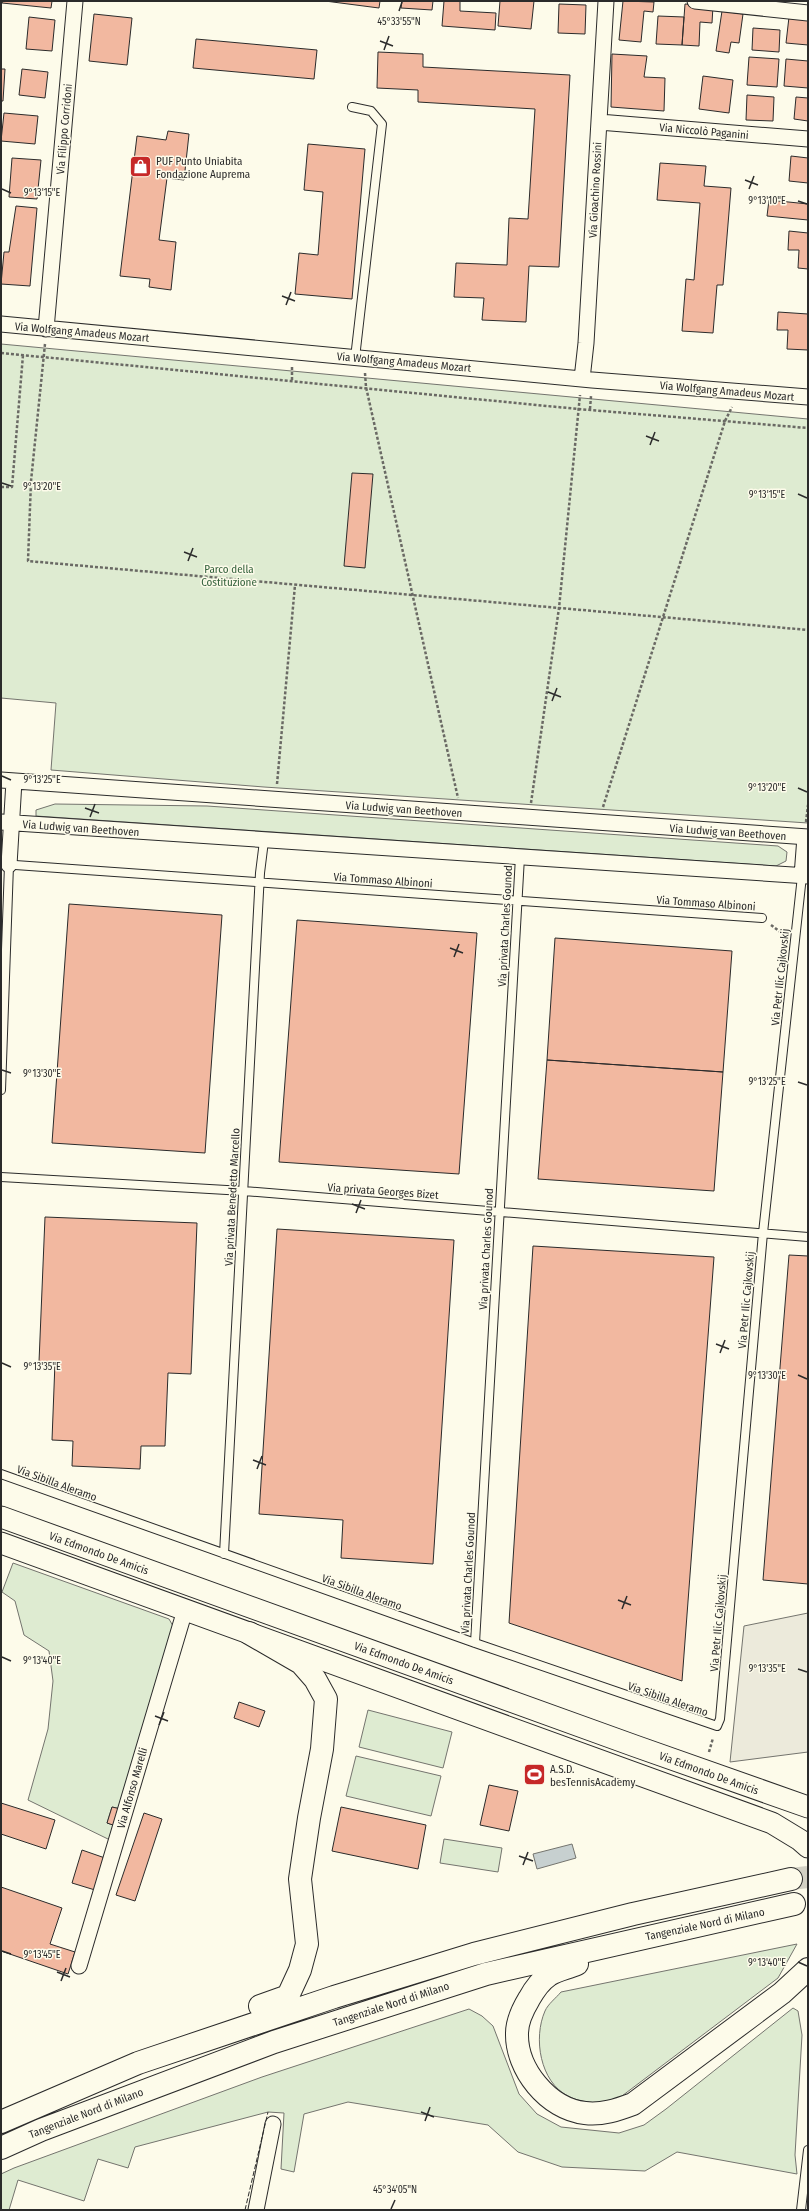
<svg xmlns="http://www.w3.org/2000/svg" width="809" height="2211" viewBox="0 0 809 2211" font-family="'Fira Sans Condensed',sans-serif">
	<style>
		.green { fill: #deebd1; stroke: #74746e }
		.parking { fill: #eceadb; stroke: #74746e }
		.water { fill: #c7d0d0; stroke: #74746e }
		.building { fill: #f2b8a0; stroke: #2b2b2b }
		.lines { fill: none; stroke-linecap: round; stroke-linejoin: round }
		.motorway-tunnel { stroke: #d3d1c4; stroke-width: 22; stroke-dasharray: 22 11; stroke-linecap: butt }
		.service-casing { stroke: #2b2b2b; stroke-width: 10 }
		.minor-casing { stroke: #2b2b2b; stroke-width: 17 }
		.secondary-casing { stroke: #2b2b2b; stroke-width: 23 }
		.motorway-casing { stroke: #2b2b2b; stroke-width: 24 }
		.path { stroke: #6a6964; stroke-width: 2.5; stroke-dasharray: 3 2; stroke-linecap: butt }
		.service { stroke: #fdfbea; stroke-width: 8 }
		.minor { stroke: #fdfbea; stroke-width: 15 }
		.secondary { stroke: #fdfbea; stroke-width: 21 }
		.motorway { stroke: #fdfbea; stroke-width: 22 }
		.fence { stroke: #2b2b2b; stroke-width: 1; stroke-dasharray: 5 2; stroke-linecap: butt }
		.ticks { fill: none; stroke: #2b2b2b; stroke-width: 1.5 }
		.labels { text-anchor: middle; stroke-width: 3; stroke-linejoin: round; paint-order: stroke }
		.street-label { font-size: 11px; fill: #2b2b2b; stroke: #fdfbea }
		.poi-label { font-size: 11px; fill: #2b2b2b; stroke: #fdfbea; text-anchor: start }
		.park-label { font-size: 11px; fill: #34623c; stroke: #fdfbea }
		.ticks-label { font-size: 10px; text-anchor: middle; fill: #2b2b2b; stroke: #fdfbea; stroke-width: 3; stroke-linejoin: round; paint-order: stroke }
	</style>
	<rect width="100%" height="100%" fill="#fdfbea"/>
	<path class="green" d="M1,344L808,419V823L264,787L51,770L56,703L1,698Z
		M55,804L207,806L778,846L787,852L786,861L776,866L36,816V810Z
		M13,1563L169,1619L173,1626L121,1809L112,1807L107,1823L116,1826L110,1840L28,1800L48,1729L53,1681L49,1651L24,1635L15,1601L2,1592Z
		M368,1710L452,1732L443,1768L359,1747Z
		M356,1756L441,1776L431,1816L346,1796Z
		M444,1839L502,1848L498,1872L440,1863Z
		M797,1944L778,1978L614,2102C598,2103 583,2104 568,2096C540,2082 533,2038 545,2011C548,2004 556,1998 561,1992Z
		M793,2008L798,2011L802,2035L795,2155L797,2174L677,2152L645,2171L562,2167L518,2152L488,2125L348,2102L304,2114L294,2172L281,2169L284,2113L268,2112L135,2147L128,2168L98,2159L84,2201L18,2180L9,2210H1V2174L14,2168L262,2077L469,2009L482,2016L493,2026L519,2094L537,2114L561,2127L619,2133L644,2125L666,2109Z"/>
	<path class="parking" d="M808,1613V1752L730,1762L744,1626Z"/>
	<path class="water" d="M572,1844L576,1858L537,1869L533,1854Z"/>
	<path class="building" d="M3,1H52L51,8L2,3Z
		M325,1H380L379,8Z
		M402,1H433L432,10L401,8Z
		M444,1H460V11L496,13L495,30L442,26Z
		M500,1H534L531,29L498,26Z
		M623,1L654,2L653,12L644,11L641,42L619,40Z
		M559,4L586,5L585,34L558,33Z
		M685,4L713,6L712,23L700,22L699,46L682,45Z
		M722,11L743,14L739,43L731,42L729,53L716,51Z
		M94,14L132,18L127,65L89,61Z
		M658,16L684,17L682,45L656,44Z
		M29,17L55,20L52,51L26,49Z
		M789,17L808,18V45L786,43Z
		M753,28L780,30L779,52L752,50Z
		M196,39L317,50L314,79L193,68Z
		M378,52L423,54V67L570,75L559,267L529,266L526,322L482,320L484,298L454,297L456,263L507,265L509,218L528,219L535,109L418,102V90L377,88Z
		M612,54L647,56L644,77L665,78L664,111L611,107Z
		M749,57L779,59L777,87L747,85Z
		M786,59L808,61V88L784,86Z
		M1,69H5L3,101H1Z
		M22,69L48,72L45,98L19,95Z
		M703,76L733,80L729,113L699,109Z
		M747,95L774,97L773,121L746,120Z
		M796,97L808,98V121L794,119Z
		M4,113L38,116L35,144L1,141Z
		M168,131L189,134L184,180L167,178L159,240L176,242L171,290L149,287L150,279L120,276L137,136L166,140Z
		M308,144L365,149L352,299L295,294L299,253L318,255L323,192L304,190Z
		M791,156L808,158V183L789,181Z
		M12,158L41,160L37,199L9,197Z
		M660,163L706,166L704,186L731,188L723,285H717L713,333L682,331L686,279L694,280L700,203L657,200Z
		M769,200L808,204V220L767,216Z
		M16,206L37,208L30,286L1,284L4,252H9Z
		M789,231L808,233V269L798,268L799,250H788Z
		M778,312L808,314V350L787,349L788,330H777Z
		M352,473L373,474L365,568L344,566Z
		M69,904L222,915L205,1153L52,1143Z
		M297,920L477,933L459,1174L279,1162Z
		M555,938L732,951L723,1072L547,1060Z
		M547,1060L723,1072L714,1191L538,1179Z
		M45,1217L197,1223L191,1374L168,1373L165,1446H141L140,1469L72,1466L73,1441L52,1440L55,1362H39Z
		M277,1229L454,1240L433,1564L341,1558L343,1520L259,1514Z
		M533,1246L714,1257L682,1681L509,1623Z
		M789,1255L808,1256V1584L763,1580Z
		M239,1702L265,1711L259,1727L234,1718Z
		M489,1785L518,1791L509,1831L480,1825Z
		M1,1803L55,1820L46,1849L1,1834Z
		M112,1807L121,1809L116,1826L107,1823Z
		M341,1807L426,1825L418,1869L332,1851Z
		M144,1813L162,1819L135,1901L116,1895Z
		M82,1850L105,1858L95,1890L72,1883Z
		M1,1887L62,1908L50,1944L75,1952L68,1974L1,1951Z"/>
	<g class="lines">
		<path class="motorway-tunnel" d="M791,1879L808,1877"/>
		<defs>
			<path id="service" d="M352,107L371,111L382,124L355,358
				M1,864L762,918
				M1,1090L9,865
				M1,1177L244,1191L808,1237
				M1,1474L475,1643L717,1726L720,1719L763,1233L802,876
				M224,1554L260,873L264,841
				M475,1643L520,857
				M801,2210L808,2150"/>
			<path id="minor" d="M695,1L808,13
				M599,122L808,139
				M1,324L592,380L808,397
				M46,329L75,1
				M582,379L586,343L606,1
				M1,780L808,837
				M1,822L808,876
				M9,865L14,781
				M802,876L805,837
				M79,1966L185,1610
				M256,2210L273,2124"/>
			<path id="secondary" d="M1,1517L635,1746L808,1807
				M1,1543L772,1823L800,1840L808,1847"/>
			<path id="motorway" d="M249,1633L301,1663L315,1679L326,1699L322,1749L309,1818L300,1879L307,1944L300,1970L288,1996L260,2006
				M577,1964C568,1968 557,1970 549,1975C540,1981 534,1990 529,1999C523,2009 517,2021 517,2033C516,2069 548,2109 585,2113C602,2115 617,2110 633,2104L782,1993L808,1969
				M1,2122L138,2063L334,1997L474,1954L633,1914L791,1879
				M1,2148L41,2130L274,2042L486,1974L794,1904"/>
		</defs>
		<use href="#service" class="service-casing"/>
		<use href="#minor" class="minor-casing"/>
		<use href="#secondary" class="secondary-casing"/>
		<use href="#motorway" class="motorway-casing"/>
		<path class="path" d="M45,344L31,481L28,561L808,630
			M1,353L578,409L808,428
			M365,373L366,387L458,798
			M292,380V366
			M590,409L591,396
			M1,487H12L23,355
			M277,784L295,585
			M531,803L559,608L580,395
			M603,807L725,421L732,407
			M806,822L808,805
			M771,925L783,934
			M709,1752L713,1738"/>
		<use href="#service" class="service"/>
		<use href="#minor" class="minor"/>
		<use href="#secondary" class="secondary"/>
		<use href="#motorway" class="motorway"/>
		<path class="fence" d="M245,2210L268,2112"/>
	</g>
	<path class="ticks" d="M399,11L402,2M380,41L393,46M384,50L389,36M745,180L758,185M2,189L11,193M749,189L754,176M798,201L807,204M282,296L295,301M286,305L291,292M646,436L659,441M650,445L655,432M2,483L11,486M798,494L807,498M184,552L197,557M188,561L193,548M548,692L561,697M552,701L557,688M2,776L11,780M798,788L807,792M85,808L99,813M90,817L95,804M450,948L463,953M454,957L459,944M2,1070L11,1073M798,1082L807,1085M352,1204L365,1209M356,1213L361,1200M716,1344L729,1349M720,1353L725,1340M2,1363L11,1367M798,1375L807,1379M253,1460L266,1465M257,1469L262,1456M618,1600L631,1605M622,1609L627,1596M2,1657L11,1661M798,1669L807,1672M155,1716L168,1721M159,1725L164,1712M519,1856L533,1861M523,1865L528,1852M2,1951L11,1954M798,1962L807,1966M57,1972L70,1977M61,1981L66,1968M421,2112L434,2117M425,2121L430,2107M391,2209L395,2200"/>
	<defs>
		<symbol id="shop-square" viewBox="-11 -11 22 22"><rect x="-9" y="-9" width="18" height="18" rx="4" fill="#c62828" stroke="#fdfbea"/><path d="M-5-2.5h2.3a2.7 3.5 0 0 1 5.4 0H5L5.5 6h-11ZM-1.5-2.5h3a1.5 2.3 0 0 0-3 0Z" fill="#fff"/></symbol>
		<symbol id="stadium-square" viewBox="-11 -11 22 22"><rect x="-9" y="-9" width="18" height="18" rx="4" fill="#c62828" stroke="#fdfbea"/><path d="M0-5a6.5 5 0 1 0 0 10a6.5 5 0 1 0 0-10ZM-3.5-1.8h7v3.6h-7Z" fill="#fff"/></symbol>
	</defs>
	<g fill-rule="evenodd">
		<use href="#shop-square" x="128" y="154" width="25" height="25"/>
		<use href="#stadium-square" x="522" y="1762" width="25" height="25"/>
	</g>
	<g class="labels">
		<g class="street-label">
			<text transform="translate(64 129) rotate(-85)" y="4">Via Filippo Corridoni</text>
			<text transform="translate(704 131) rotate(5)" y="4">Via Niccolò Paganini</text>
			<text transform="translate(595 190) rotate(-87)" y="4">Via Gioachino Rossini</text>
			<text transform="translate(82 332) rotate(5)" y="4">Via Wolfgang Amadeus Mozart</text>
			<text transform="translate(404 362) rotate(5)" y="4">Via Wolfgang Amadeus Mozart</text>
			<text transform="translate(727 391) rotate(5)" y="4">Via Wolfgang Amadeus Mozart</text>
			<text transform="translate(404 809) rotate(4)" y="4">Via Ludwig van Beethoven</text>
			<text transform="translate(81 828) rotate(4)" y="4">Via Ludwig van Beethoven</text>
			<text transform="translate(728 832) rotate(4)" y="4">Via Ludwig van Beethoven</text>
			<text transform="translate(383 880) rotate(4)" y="4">Via Tommaso Albinoni</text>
			<text transform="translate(706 903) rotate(4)" y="4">Via Tommaso Albinoni</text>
			<text transform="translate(505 926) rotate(-87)" y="4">Via privata Charles Gounod</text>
			<text transform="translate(780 977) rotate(-84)" y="4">Via Petr Ilic Cajkovskij</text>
			<text transform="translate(383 1191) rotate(4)" y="4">Via privata Georges Bizet</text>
			<text transform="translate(232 1197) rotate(-87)" y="4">Via privata Benedetto Marcello</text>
			<text transform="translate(486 1249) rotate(-87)" y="4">Via privata Charles Gounod</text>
			<text transform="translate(746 1300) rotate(-85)" y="4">Via Petr Ilic Cajkovskij</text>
			<text transform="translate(57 1483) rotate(20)" y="4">Via Sibilla Aleramo</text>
			<text transform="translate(99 1553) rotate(20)" y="4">Via Edmondo De Amicis</text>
			<text transform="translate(468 1573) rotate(-87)" y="4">Via privata Charles Gounod</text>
			<text transform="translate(362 1592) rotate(20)" y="4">Via Sibilla Aleramo</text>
			<text transform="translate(718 1623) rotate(-85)" y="4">Via Petr Ilic Cajkovskij</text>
			<text transform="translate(404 1663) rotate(20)" y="4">Via Edmondo De Amicis</text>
			<text transform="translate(668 1699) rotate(19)" y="4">Via Sibilla Aleramo</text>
			<text transform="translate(709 1773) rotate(20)" y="4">Via Edmondo De Amicis</text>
			<text transform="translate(132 1788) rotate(-74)" y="4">Via Alfonso Marelli</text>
			<text transform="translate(705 1924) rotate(-12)" y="4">Tangenziale Nord di Milano</text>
			<text transform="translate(391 2004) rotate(-18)" y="4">Tangenziale Nord di Milano</text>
			<text transform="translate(86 2113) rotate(-21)" y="4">Tangenziale Nord di Milano</text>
		</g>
		<g class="poi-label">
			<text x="156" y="165">PUF Punto Uniabita<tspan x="156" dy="13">Fondazione Auprema</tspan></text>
			<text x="550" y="1773">A.S.D.<tspan x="550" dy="13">besTennisAcademy</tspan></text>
		</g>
		<g class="park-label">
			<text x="229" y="573">Parco della<tspan x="229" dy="13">Costituzione</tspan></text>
		</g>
	</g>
	<g class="ticks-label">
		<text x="399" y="25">45°33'55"N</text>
		<text x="42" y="196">9°13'15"E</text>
		<text x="767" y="204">9°13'10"E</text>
		<text x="42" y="490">9°13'20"E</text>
		<text x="767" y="498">9°13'15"E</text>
		<text x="42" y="783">9°13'25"E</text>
		<text x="767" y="791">9°13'20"E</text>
		<text x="42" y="1077">9°13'30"E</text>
		<text x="767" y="1085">9°13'25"E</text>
		<text x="42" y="1370">9°13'35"E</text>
		<text x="767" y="1379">9°13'30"E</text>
		<text x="42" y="1664">9°13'40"E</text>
		<text x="767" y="1672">9°13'35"E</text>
		<text x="42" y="1958">9°13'45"E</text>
		<text x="767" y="1966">9°13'40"E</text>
		<text x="395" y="2193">45°34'05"N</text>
	</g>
	<rect width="809" height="2211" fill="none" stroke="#2b2b2b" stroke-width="4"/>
</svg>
